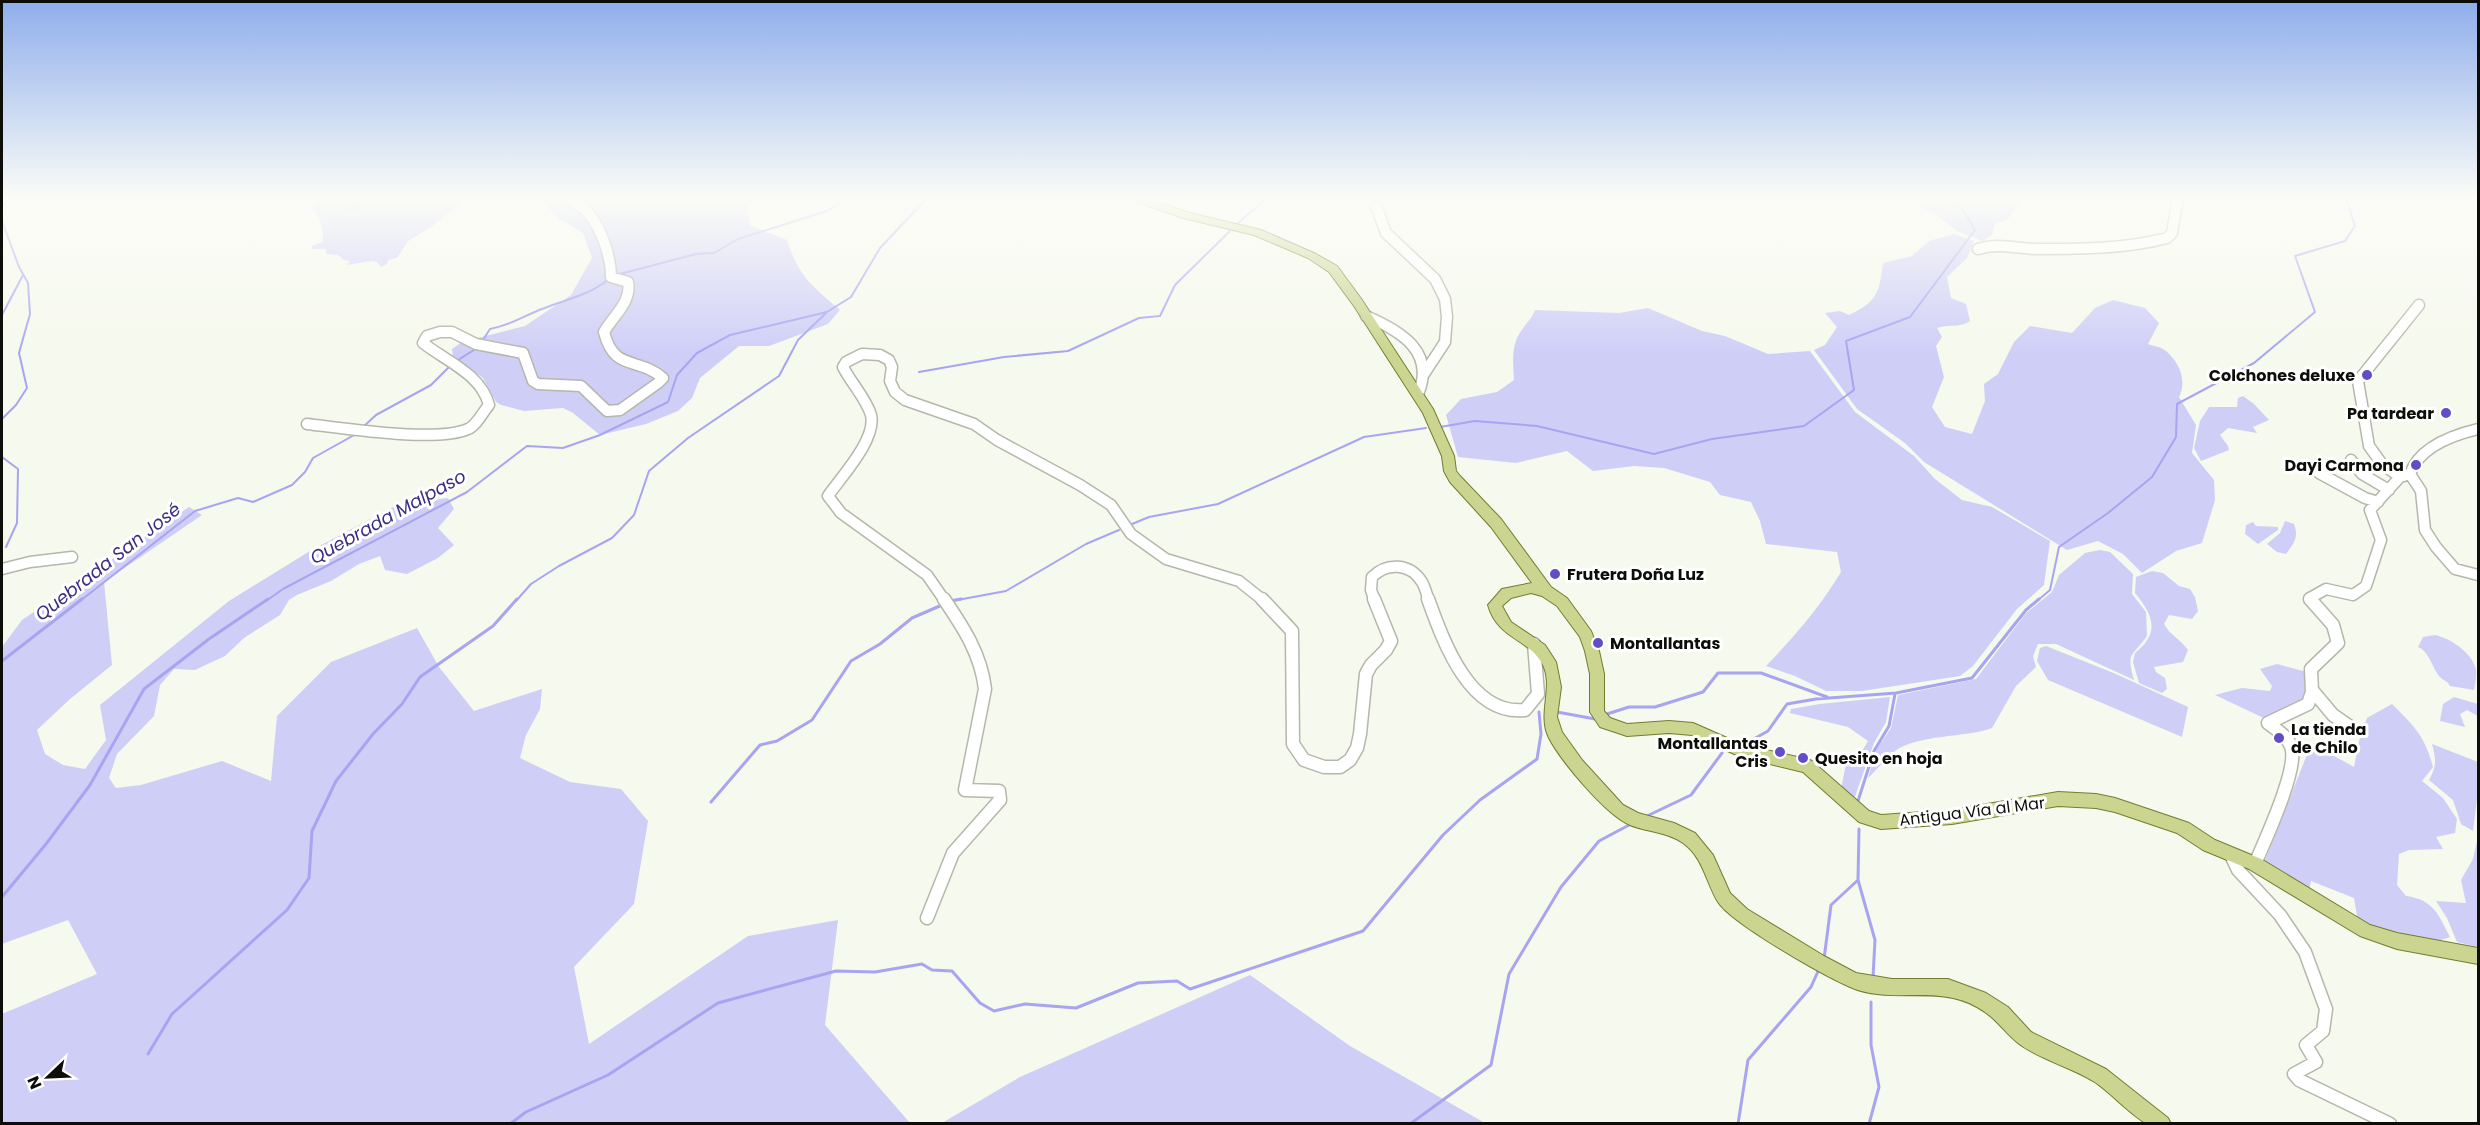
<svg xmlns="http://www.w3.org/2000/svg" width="2480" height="1125" viewBox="0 0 2480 1125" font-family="Poppins,sans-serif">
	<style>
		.green { fill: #cfcef7 }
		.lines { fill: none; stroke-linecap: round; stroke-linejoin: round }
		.stream-far1 { stroke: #a8a4f1; stroke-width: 2 }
		.stream { stroke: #a8a4f1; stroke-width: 3 }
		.minor-far1-casing { stroke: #b5b7ac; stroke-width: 13 }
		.minor-casing { stroke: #b5b7ac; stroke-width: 15 }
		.major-casing { stroke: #727d30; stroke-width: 2 }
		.minor-far1 { stroke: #fff; stroke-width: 10 }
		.minor { stroke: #fff; stroke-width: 12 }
		.major { fill: #cbd58f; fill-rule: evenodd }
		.poi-dot { fill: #624dc6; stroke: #fff; stroke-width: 2 }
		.labels { text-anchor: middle; stroke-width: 6; stroke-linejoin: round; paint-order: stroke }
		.poi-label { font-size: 16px; font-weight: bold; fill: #0d0d0a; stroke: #fff; text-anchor: end }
		.street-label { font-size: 16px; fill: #0d0d0a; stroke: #fff }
		.water-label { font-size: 18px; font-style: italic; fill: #3c2c83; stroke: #fff }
	</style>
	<rect width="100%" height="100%" fill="#f6f9ed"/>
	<path class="green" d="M316,197H469L431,227L408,241L397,258L388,260L387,264L381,267L377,262L371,261L347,265L350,261L344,260L338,255L326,254V249H312V246L322,242C325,233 320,213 311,208L318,202Z
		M530,197H755C744,204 748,215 751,226L787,240C799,277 811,285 840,310L828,324L769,346H739L700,378L692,398L678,411L646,424L600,435L573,413L563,408L524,411L501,405L496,402L483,378L453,357L452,349L462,342L525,326L571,295L592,258L583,233L558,218L543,202Z
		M1899,197H2018L2021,201L2007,220L1995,224L1992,235L1982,241L1957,231L1935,214Z
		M1954,234L1974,241L1967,258L1947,277L1951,298L1966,304L1970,321C1960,328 1949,324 1937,328L1942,337L1936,346L1944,377L1932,407L1945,427L1972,434L1985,401L1984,384L1998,374L2014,342L2030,326L2072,333L2095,308L2113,300L2145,308L2159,323L2148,344C2153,346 2162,347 2166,351C2180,363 2187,381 2179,397L2196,425L2192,453L2214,480L2215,500L2202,543L2176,551L2142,573L2123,554L2098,541L2067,550L1924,462L1905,443L1857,409L1814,350L1825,345L1837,327L1825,313L1840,311L1849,315C1878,301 1879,293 1883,263L1912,256L1929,241Z
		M1648,308L1702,331L1725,336L1768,354L1810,351L1855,412L1914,456L1935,479L1962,500L1992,507L2050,541L2044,585L2017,609L1973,666L1960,676L1862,691H1826L1795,676L1766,666C1794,637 1820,607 1841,572L1837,552L1766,544L1760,521L1751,502L1720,495L1710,482L1664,468L1634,466L1593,471L1567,451L1516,463L1458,457L1446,415L1461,399L1497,392L1514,380C1513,363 1511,345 1521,331C1526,323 1531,320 1535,310L1619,313Z
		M2243,396L2254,404L2269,420L2253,427L2257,433L2228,428L2220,435L2228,446L2229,450L2201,461L2194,448L2200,421L2209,407H2237L2238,398Z
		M448,498L454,509L438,528L454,545L438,558L407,574L385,570L380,556L359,564L331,581L297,595L289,600L280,615L244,638L225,656L195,670L174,669L160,685L154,716L117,754L109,778L116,788L141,785L222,761L271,781L277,716L331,662L417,628L439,667L474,711L542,689L540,709L526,735L520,758L570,782L621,789L648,821L634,904L574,967L589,1044L748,936L838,920L825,1025L910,1123H2V1014L97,974L68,920L2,944V647L22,620L189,507L202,515L104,582L112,665L70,699L37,730L45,754L63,765L85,769L106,740L100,705L229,601L310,551L397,505Z
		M2285,521L2294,524C2299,537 2294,543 2286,554L2277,552L2267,544L2280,533Z
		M2253,522L2256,526L2278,527V530L2258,544L2245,534L2246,525Z
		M2100,550L2110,552L2133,574L2132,594L2146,612L2147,636C2132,657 2126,652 2134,680L2056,644H2038L2033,656L2036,667L2016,686L1992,728C1965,738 1918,734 1895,751C1885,759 1877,770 1868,778L1876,750L1891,728L1898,695L1976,679L2026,613L2052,592L2059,575L2085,553Z
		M2152,571L2163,573L2179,586L2190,589L2195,597L2198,611L2192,619L2169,615L2164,624C2170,635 2180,639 2188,650L2183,662L2154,667L2156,672L2165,678L2167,689L2162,693L2139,683L2133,662L2135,653C2160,633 2154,616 2135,593L2136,577Z
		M2435,635C2450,638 2473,653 2476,670C2477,676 2475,684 2474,690L2450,686C2447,680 2443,681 2439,676C2432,667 2429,651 2418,647L2423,637Z
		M2046,646L2116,674L2188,707L2182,737L2048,680L2037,661L2040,648Z
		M2277,664L2307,672L2308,687L2305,702L2268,720L2215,695L2242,688L2270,691L2272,686L2260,669Z
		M1890,697L1886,722L1874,743L1853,802L1841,789L1848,754L1861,753L1868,741L1848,727L1790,713L1791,709L1820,704Z
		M2454,697L2478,704V716L2467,710L2460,714L2465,727L2440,721L2443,704Z
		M2392,704C2414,726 2425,736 2433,767L2422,781L2443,798L2457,819L2455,833L2436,837L2443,849L2409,850L2399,854L2397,885L2406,896C2434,900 2438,914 2450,937L2435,942L2358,922L2354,898L2311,881L2309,891L2264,863L2308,752H2327L2354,767L2359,741L2367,718Z
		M2432,744L2478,762V791L2473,831L2461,824L2453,800L2429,780C2437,766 2436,759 2432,744Z
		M2478,837V947L2457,942L2447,918L2436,901L2466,903L2461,880L2473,859Z
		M1250,975L1350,1046L1485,1123H942L1020,1077Z"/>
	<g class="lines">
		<path class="stream-far1" d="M352,209L358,197
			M2,216V207L10,197
			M2,221L19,267L28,283L30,314L19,353L27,388L16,405L2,419
			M1237,224L1268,197
			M616,275L696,254L714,253L738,239L827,211L849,197
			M2,315L23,275
			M481,343L490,329C514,324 521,317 542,309C566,299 588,296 609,279
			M455,362L477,348
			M919,372L1004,357L1068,351L1139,318L1160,316L1175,285L1230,231
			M1440,427L1475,421L1537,426L1654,454L1712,439L1804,426L1854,390L1846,341L1910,317L1975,230L1960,205L1948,197
			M362,428L376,415L431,385L451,365
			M2,457L18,469L17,523L6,547
			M1132,524L1149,517L1218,504L1364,437L1426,428
			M80,601L195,511L238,498L253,502L292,485L305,472L313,458L356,434
			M266,601L283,589L467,492L527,446L563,448L600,435L668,402L677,375L697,353L730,335L827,312L851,297L880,248L928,197
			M516,601L531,584L559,566L612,538L634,515L649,471L688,438L779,376L798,340L826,313
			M952,601L1006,591L1086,544L1119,530
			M2037,601L2050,590L2059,547L2108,513L2152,477L2176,437L2177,404L2254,363L2315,312L2295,256L2345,241L2355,226L2346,197"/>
		<path class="stream" d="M950,601L961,599
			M2,661L82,599
			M1557,712L1595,719
			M1604,715L1629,707H1655L1703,692L1718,673H1761L1827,697
			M1741,746L1768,731L1787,704L1816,699L1896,693L1972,678L2026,610L2039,599
			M711,802L760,745L777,741L812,720L851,661L880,644L912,618L942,605
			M1857,804L1874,751L1889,726L1895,694
			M1647,816L1691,795L1722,753
			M1858,880L1875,940L1873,977
			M2,897L46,844L90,785L144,689L209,639L268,599
			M1824,959L1831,905L1858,880L1859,829
			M148,1054L172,1014L287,910L309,878L312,831L336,781L373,734L402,704L420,677L493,626L517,599
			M510,1124L526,1112L608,1075L718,1003L836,971L875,972L922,964L932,970L952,971L980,1003L994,1011L1025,1004L1076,1008L1138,983L1177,981L1190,989L1363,931L1443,835L1480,800L1537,759L1541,734L1539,712
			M1410,1124L1491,1065L1509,974L1561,887L1599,841L1631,824
			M1738,1124L1748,1060L1811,987L1819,969
			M1869,1124L1879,1087L1871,1045V1002"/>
		<defs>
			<path id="minor-far1" d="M1367,197L1377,208L1386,233L1435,279L1445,299L1447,317L1445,342L1424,374
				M1978,249C1999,242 2016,249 2037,249C2081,249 2125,249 2167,238L2172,233L2178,197
				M1366,316C1401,331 1436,352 1418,394
				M307,424C343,428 437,443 468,429C476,426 483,412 489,405C481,374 446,361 423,343L427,336L440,332H452L476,344L523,353L533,381L538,384L581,386L607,411L620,410L658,383L663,378C637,356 614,372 604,332C613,316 632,302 628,282L611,277C611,257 602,230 589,214C583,207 573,202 565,197
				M2351,460L2362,474L2389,490
				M2319,473L2365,498L2378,502
				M2410,474L2421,491L2425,530L2436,547L2455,569L2478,575
				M2400,477L2382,464L2369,446L2358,381L2419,305
				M2,569L30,562L72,557
				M945,601L927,575L841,513L828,496C841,477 877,439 871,415C866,398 851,383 843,367L846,362L862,354L880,355L889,360L892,367L890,381L895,392L905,400L974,424L997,440L1080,485L1111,505L1131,534L1166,559L1239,581L1264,601
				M1375,601L1371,590L1372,577C1387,562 1410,563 1422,582C1425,587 1427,595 1429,601
				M2311,601L2310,598L2326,589L2353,595L2366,586L2381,540L2370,510L2400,477L2410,474C2419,447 2453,435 2478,429"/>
			<path id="minor" d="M1262,599L1292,631L1293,744L1304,760L1324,767H1340L1350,760L1357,748L1360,734L1366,674L1371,665L1386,650L1391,641L1374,599
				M1428,599C1443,640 1469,716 1525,710L1538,694L1534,644
				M2312,690L2333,715L2353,729
				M2231,855L2238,870L2280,915L2305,952L2326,1009L2323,1031L2306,1045L2316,1062L2294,1074L2299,1080L2390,1124
				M2255,864C2265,840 2296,774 2292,750C2290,738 2277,730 2268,723L2308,704L2312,692L2311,669L2338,643L2333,625L2310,599
				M927,918L953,853L1000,800L999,791L965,790L985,689C981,654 963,627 944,599"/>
			<path id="major" d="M1128,197H1143L1190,213L1261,230L1316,254L1337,266L1362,300L1433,409L1454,456L1456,471L1460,476L1501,519L1551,587L1567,598L1591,631L1599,651L1604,674V711L1610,718L1627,724L1669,721L1693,723L1743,745L1807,759L1812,761L1869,811L1881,815L1952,810L2058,792L2096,794L2115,798L2189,823L2215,840L2261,859L2370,925L2397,933L2478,948V964L2397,949L2360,936L2249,869L2203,850L2177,833L2115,812L2096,808L2058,806L1952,824L1881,829L1859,822L1803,772L1741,757L1692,735L1669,733L1627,736L1600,727L1590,712V674L1585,651L1580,637L1557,606L1542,596L1531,593L1511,598L1502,606L1511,622L1545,645L1556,662L1561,687L1557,717L1562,732L1582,760L1623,805L1638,813L1674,823L1695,833L1713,855L1730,893L1747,909L1824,956L1856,973L1892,979H1948L1986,993L2008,1007L2031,1032L2106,1069L2168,1118L2171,1124C2164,1124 2154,1125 2148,1124C2136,1120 2107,1089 2093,1081C2072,1068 2035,1057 2018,1043C2002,1030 1997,1018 1977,1007C1937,984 1890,1005 1850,987C1824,976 1731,923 1718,902C1706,882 1703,857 1683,843C1668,832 1647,832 1630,825C1606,815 1561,761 1549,738C1537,714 1554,688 1543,665C1529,638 1498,640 1488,605L1502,589L1532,583L1491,527L1450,482L1444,471L1442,456L1423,413L1354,306L1329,272L1308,258L1254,235L1183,218L1129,199Z"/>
		</defs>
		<use href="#minor-far1" class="minor-far1-casing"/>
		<use href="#minor" class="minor-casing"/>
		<use href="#major" class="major-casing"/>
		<use href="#minor-far1" class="minor-far1"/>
		<use href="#minor" class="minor"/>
		<use href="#major" class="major"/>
	</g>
	<linearGradient id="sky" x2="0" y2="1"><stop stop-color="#8eaeec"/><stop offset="0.56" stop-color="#fbfcf7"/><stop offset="1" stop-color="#fbfcf7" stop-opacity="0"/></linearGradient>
	<rect width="2480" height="354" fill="url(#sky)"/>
	<g class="poi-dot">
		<circle cx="2367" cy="375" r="6"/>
		<circle cx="2446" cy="413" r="6"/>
		<circle cx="2416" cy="465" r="6"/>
		<circle cx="1555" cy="574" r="6"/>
		<circle cx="1598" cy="643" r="6"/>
		<circle cx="2279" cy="738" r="6"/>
		<circle cx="1780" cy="752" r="6"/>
		<circle cx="1803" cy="758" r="6"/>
	</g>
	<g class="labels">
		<g class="poi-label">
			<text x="2355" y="381">Colchones deluxe</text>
			<text x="2434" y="419">Pa tardear</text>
			<text x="2404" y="471">Dayi Carmona</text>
			<text x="1567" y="580" text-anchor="start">Frutera Doña Luz</text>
			<text x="1610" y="649" text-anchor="start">Montallantas</text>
			<text x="2291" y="735" text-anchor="start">La tienda<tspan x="2291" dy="18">de Chilo</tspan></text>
			<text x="1768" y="749">Montallantas<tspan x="1768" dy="18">Cris</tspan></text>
			<text x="1815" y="764" text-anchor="start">Quesito en hoja</text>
		</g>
		<g class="street-label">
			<text transform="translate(1972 811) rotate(-7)" y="6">Antigua Vía al Mar</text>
		</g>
		<g class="water-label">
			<text transform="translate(388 517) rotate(-29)" y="6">Quebrada Malpaso</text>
			<text transform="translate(108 562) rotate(-38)" y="6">Quebrada San José</text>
		</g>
	</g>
	<rect width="2480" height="1125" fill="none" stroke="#0d0d0a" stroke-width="6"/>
	<g transform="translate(48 1077) rotate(247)" stroke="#ffffff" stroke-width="4.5" paint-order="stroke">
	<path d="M0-4.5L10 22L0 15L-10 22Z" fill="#0d0d0a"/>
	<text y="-9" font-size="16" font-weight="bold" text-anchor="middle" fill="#0d0d0a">N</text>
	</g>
</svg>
